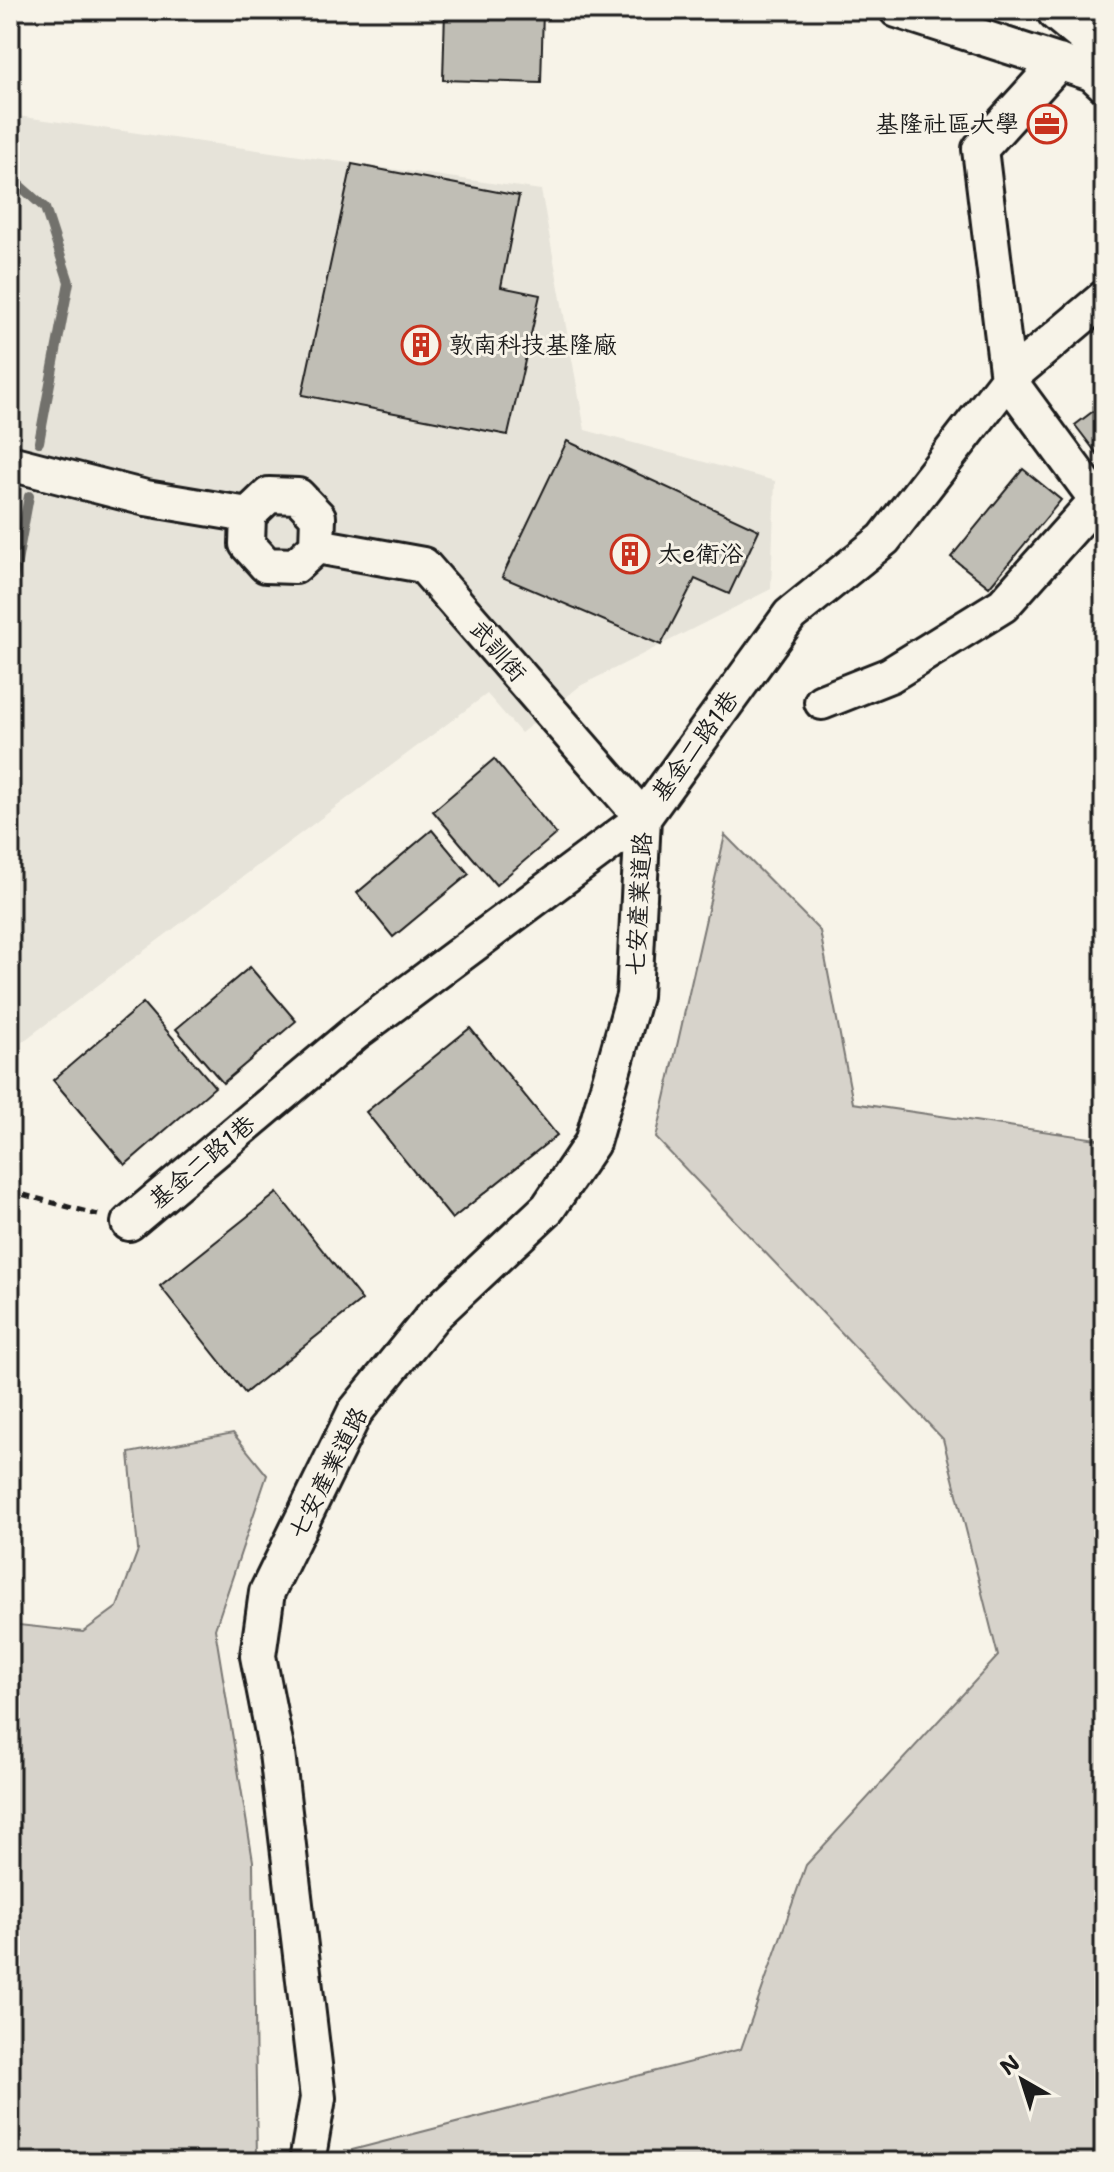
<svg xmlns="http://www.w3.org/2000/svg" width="1114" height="2172" viewBox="0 0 1114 2172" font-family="'Shantell Sans','LXGW WenKai TC',sans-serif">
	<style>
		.built { fill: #e6e3d9 }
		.green { fill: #d7d3cb; stroke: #7a7874; stroke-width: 2 }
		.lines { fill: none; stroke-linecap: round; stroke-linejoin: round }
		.stream { stroke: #72716c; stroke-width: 10 }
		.building { fill: #c0beb5; stroke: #1c1c1c; stroke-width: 2 }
		.minor-casing { stroke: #1c1c1c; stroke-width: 40 }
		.major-casing { stroke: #1c1c1c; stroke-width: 48 }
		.path { stroke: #1c1c1c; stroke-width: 5; stroke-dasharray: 8 6; stroke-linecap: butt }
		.minor { stroke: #f7f3e8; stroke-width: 34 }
		.major { stroke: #f7f3e8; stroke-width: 42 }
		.labels { text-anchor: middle; stroke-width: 6; stroke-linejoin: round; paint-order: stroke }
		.poi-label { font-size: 24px; fill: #1c1c1c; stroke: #f7f3e8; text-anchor: start }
		.street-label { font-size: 24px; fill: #1c1c1c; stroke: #f7f3e8 }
	</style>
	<rect width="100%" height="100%" fill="#f7f3e8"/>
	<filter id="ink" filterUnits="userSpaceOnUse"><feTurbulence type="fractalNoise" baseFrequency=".0125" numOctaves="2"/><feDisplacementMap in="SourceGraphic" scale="16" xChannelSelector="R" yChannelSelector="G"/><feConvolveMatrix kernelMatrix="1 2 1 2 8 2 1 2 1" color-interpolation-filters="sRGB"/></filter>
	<g filter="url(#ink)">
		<path class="built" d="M10,115L541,190L585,430L775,481L771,589L580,686L521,733L487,694L10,1051Z"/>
		<path class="green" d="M725,835L820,931L853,1103L1104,1140V2162H354L352,2150L741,2049L806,1865L998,1656L943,1439L656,1138Z
			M233,1433L267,1475L215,1629L253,1861L257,2162H10V1624L83,1632L117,1607L138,1550L129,1453Z"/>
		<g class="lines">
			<path class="stream" d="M1030,10L1032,11
				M10,177L45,208L69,282L39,442
				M10,601L29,496"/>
		</g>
		<path class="building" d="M445,10H543L541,83L443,80Z
			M352,164L519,196L501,287L540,295L508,435L302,395Z
			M1104,403V463L1075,425Z
			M567,441L759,530L729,594L695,579L661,645L502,577Z
			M1023,469L1061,500L989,587L951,557Z
			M494,759L556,834L496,885L433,811Z
			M432,830L469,874L393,937L357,893Z
			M250,967L296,1021L223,1083L176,1029Z
			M143,1003L215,1087L125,1165L53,1080Z
			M470,1028L557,1135L452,1219L366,1112Z
			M277,1193L362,1300L245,1393L160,1286Z"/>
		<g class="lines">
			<defs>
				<path id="minor" d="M897,10L1092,73L1104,84
					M10,463L146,498L248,515
					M269,495L298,496L318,517L317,546L295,566L266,565L247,544L248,515Z
					M317,546L423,565L643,818
					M822,702L890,675L1003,605L1097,500L1008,379L980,149L1059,62
					M129,1223L356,1032L643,818L790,615L884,539L1008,379L1104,298
					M307,2162L318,2098L277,1753L258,1656L267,1592L355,1412L433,1316L548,1208L592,1143L634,996L643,818"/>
				<path id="major" d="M1058,10L1104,48"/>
			</defs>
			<use href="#minor" class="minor-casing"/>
			<use href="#major" class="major-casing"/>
			<path class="path" d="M10,1191L98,1215"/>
			<use href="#minor" class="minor"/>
			<use href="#major" class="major"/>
		</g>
	</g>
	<defs>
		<symbol id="office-ring" viewBox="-11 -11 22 22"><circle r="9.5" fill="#f7f3e8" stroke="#c8321e" stroke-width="1.5"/><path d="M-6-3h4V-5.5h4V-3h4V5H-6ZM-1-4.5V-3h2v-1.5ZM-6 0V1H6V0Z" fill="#c8321e"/></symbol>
		<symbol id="building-ring" viewBox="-11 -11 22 22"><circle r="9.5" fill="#f7f3e8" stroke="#c8321e" stroke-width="1.5"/><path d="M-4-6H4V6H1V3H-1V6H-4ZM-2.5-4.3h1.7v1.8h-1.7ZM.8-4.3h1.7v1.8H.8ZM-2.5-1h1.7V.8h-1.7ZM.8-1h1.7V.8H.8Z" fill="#c8321e"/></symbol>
	</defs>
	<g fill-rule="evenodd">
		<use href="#office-ring" x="1025" y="102" width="44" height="44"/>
		<use href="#building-ring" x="399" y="323" width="44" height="44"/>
		<use href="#building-ring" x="608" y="532" width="44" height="44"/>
	</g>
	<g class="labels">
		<g class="poi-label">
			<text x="1019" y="132" text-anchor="end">基隆社區大學</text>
			<text x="449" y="353">敦南科技基隆廠</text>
			<text x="658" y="562">太e衛浴</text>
		</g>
		<g class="street-label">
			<text transform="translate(498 651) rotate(49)" y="8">武訓街</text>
			<text transform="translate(695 746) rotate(-54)" y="8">基金二路1巷</text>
			<text transform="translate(639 904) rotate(-87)" y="8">七安產業道路</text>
			<text transform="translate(202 1162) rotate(-40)" y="8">基金二路1巷</text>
			<text transform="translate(328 1473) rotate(-63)" y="8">七安產業道路</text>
		</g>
	</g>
	<rect width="1114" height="2172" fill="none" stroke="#f7f3e8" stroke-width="40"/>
	<rect x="20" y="20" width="1074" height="2132" fill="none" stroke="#1c1c1c" stroke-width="3" filter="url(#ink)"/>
	<g transform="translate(1022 2080) rotate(321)" stroke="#f7f3e8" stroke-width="6" paint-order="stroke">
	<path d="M0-6L14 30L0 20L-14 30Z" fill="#1c1c1c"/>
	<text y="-12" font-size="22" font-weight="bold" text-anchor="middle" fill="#1c1c1c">N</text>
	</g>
</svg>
